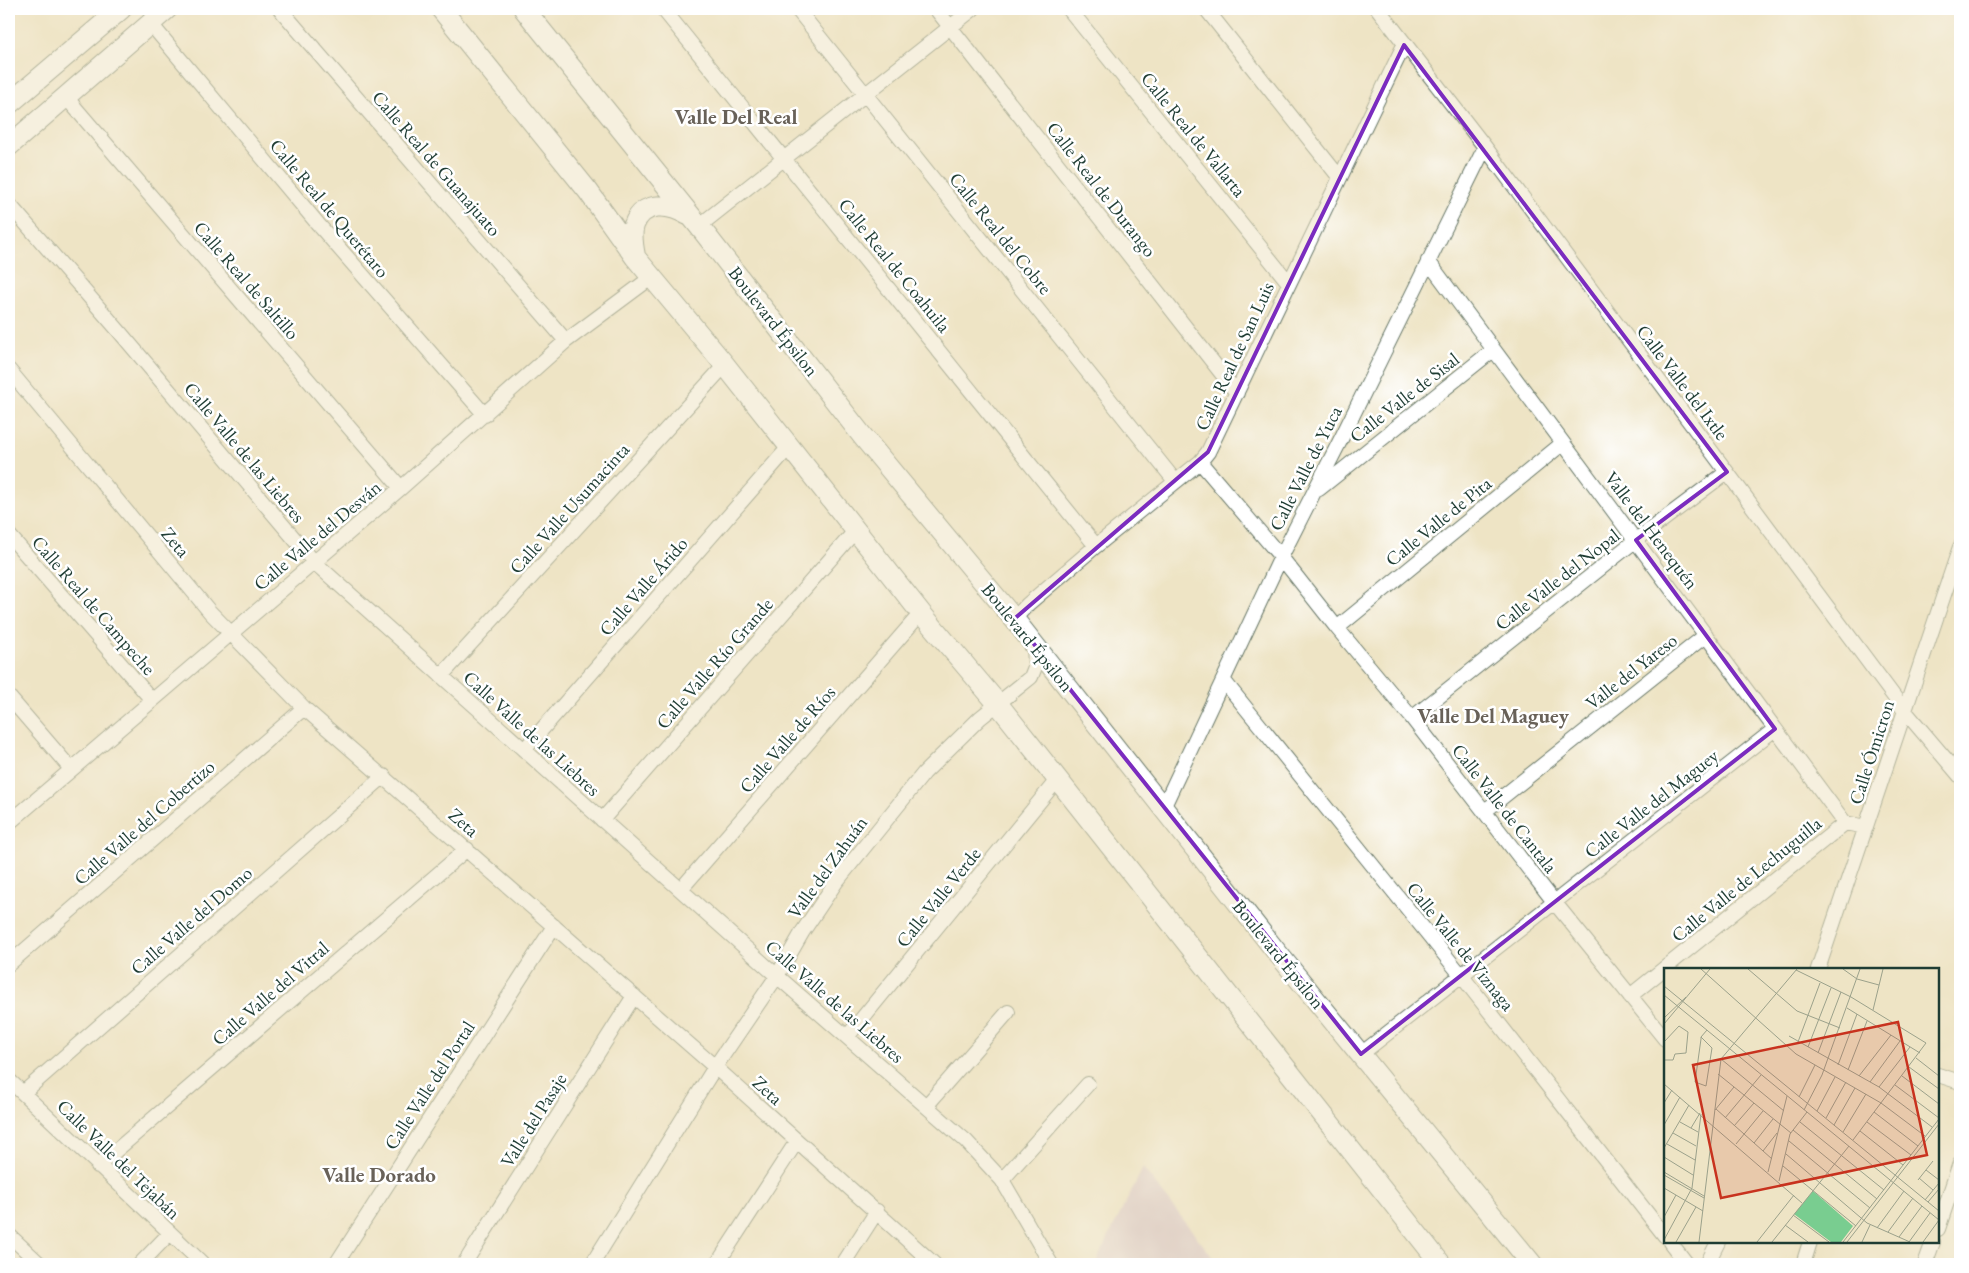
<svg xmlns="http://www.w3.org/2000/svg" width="1969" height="1273" viewBox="0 0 1969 1273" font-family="'EB Garamond',serif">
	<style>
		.industrial { fill: #d1bdca }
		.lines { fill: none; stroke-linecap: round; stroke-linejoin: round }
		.street-casing { stroke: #677767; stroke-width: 16 }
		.secondary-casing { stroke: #677767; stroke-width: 22 }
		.street { stroke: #fff; stroke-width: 14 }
		.secondary { stroke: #fff; stroke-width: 20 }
		.marked { fill: none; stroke: #7b2cbf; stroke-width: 4; stroke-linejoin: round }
		.labels { text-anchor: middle; stroke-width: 5; stroke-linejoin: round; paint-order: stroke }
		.street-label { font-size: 19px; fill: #1f3d34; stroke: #fff }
		.quarter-label { font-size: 21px; font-weight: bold; fill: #686158; stroke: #fff }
		.inset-road { fill: none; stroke: #9ba18b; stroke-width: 1 }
		.view { fill: #c8321e; fill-opacity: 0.15; stroke: #c8321e; stroke-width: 2.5 }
		.inset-edge { fill: none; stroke: #1f3d34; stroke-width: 2.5 }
	</style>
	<rect width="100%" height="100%" fill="#fff"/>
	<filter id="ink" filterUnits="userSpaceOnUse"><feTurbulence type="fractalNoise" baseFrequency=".02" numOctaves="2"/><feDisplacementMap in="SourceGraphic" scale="10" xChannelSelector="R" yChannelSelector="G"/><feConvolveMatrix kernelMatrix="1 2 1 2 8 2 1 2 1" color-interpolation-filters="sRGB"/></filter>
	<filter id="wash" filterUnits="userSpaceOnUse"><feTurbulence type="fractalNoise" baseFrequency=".0096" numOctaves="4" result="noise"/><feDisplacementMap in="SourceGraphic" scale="20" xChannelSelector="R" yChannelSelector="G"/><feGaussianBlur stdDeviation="1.12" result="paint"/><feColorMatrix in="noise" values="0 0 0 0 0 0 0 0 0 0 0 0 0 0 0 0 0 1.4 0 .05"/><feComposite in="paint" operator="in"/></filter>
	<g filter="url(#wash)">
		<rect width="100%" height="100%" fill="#eee4c5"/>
		<path class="industrial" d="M1143,1168L1218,1264H1095Z"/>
	</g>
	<g filter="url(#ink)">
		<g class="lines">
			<defs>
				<path id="street" d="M280,9L566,341
					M663,9L1096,546
					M797,9L1175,481
					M936,9L1237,393
					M1069,9L1289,283
					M1206,9L1340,178
					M1378,9L1485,147L1904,710L1960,776
					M150,23L318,224L485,415
					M65,96L401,488
					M9,204L118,330L314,562L777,976L966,1141L1002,1180L1051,1264
					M699,226L973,9
					M1428,261L1845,823
					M9,370L210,612L304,708L715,1067L934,1264
					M1200,462L1281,557L1337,628L1412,718L1555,903L1665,1039
					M1319,489L1493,350
					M9,535L152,700
					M1014,619L1028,604L1096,546L1200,462L1208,452L1404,45
					M1337,628L1563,443
					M441,676L725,365
					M1224,681L1461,975L1665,1236
					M9,697L71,769
					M1412,718L1636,540L1727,472
					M524,750L789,447
					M1163,808L1281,557L1341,439L1485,147
					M1485,811L1706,635
					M602,820L855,531
					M9,823L401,488L566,341L652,277
					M681,889L921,613
					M9,964L304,708
					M1818,969L1960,547
					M1630,996L1845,823L1866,827
					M847,1037L1057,780
					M1361,1054L1775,729
					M1938,1075L1960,1082
					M9,1080L203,1264
					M23,1093L384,776
					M927,1105L1008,1012
					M98,1166L467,849
					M1002,1180L1088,1084
					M1938,1229L1960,1163
					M9,1235L40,1264
					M1670,1242L1687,1264
					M140,1264L170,1233
					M336,1264L554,926
					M464,1264L634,996
					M592,1264L715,1067L777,976L803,931L836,882L924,773L980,718L1031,677L1035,667L1034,644
					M717,1264L797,1141
					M843,1264L877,1211
					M1707,1264L1718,1242
					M1803,1264L1810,1242
					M1925,1264L1933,1242"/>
				<path id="secondary" d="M441,9L588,191L635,257L725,365L921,613L998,704L1441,1264
					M524,9L699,226L864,438L1014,619L1275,950L1532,1264
					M9,104L121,9
					M9,146L167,9
					M635,256C633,246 631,234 634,225C643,200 670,204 688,215"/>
			</defs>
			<use href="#street" class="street-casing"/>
			<use href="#secondary" class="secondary-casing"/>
			<use href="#street" class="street"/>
			<use href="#secondary" class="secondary"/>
		</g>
	</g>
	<path d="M0 0H1969V1273H0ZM1404,45L1727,472L1636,540L1775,729L1361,1054L1014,619L1208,452Z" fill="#eee4c5" fill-opacity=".55" fill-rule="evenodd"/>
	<path class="marked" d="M1404,45L1727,472L1636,540L1775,729L1361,1054L1014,619L1208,452Z"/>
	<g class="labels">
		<g class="street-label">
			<text transform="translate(1194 134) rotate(51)" y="7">Calle Real de Vallarta</text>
			<text transform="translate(437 163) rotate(49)" y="7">Calle Real de Guanajuato</text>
			<text transform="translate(1102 189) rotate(52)" y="7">Calle Real de Durango</text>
			<text transform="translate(330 208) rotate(50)" y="7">Calle Real de Querétaro</text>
			<text transform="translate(1001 233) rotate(51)" y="7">Calle Real del Cobre</text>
			<text transform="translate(895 265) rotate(51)" y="7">Calle Real de Coahuila</text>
			<text transform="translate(247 280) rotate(49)" y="7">Calle Real de Saltillo</text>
			<text transform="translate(774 321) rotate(52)" y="7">Boulevard Épsilon</text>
			<text transform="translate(1234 356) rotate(-65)" y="7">Calle Real de San Luis</text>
			<text transform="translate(1683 382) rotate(53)" y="7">Calle Valle del Ixtle</text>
			<text transform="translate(1404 397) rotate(-38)" y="7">Calle Valle de Sisal</text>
			<text transform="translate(245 452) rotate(50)" y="7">Calle Valle de las Liebres</text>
			<text transform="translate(1305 468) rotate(-63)" y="7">Calle Valle de Yuca</text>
			<text transform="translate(569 508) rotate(-48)" y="7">Calle Valle Usumacinta</text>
			<text transform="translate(1438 521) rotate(-39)" y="7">Calle Valle de Pita</text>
			<text transform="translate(1652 530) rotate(53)" y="7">Valle del Henequén</text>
			<text transform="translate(317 535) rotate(-40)" y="7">Calle Valle del Desván</text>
			<text transform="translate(176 542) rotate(50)" y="7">Zeta</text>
			<text transform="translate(1557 579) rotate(-38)" y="7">Calle Valle del Nopal</text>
			<text transform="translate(643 586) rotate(-49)" y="7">Calle Valle Árido</text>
			<text transform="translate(94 605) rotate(49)" y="7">Calle Real de Campeche</text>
			<text transform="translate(1028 637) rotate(51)" y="7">Boulevard Épsilon</text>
			<text transform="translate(714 663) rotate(-49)" y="7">Calle Valle Río Grande</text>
			<text transform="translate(1631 671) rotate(-38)" y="7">Valle del Yareso</text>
			<text transform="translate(532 733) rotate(42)" y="7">Calle Valle de las Liebres</text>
			<text transform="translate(787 739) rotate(-49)" y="7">Calle Valle de Ríos</text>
			<text transform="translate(1871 752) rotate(-72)" y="7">Calle Ómicron</text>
			<text transform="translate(1651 803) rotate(-38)" y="7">Calle Valle del Maguey</text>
			<text transform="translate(1505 808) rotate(52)" y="7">Calle Valle de Cantala</text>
			<text transform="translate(144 822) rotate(-41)" y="7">Calle Valle del Cobertizo</text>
			<text transform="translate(464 822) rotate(41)" y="7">Zeta</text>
			<text transform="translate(827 867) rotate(-54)" y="7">Valle del Zahuán</text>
			<text transform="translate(1746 879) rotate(-39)" y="7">Calle Valle de Lechuguilla</text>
			<text transform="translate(938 897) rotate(-51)" y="7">Calle Valle Verde</text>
			<text transform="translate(191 920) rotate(-41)" y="7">Calle Valle del Domo</text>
			<text transform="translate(1461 946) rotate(51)" y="7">Calle Valle de Viznaga</text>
			<text transform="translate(1279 954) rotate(51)" y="7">Boulevard Épsilon</text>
			<text transform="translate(270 993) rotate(-41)" y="7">Calle Valle del Vitral</text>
			<text transform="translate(835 1001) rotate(41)" y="7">Calle Valle de las Liebres</text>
			<text transform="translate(429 1085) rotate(-57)" y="7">Calle Valle del Portal</text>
			<text transform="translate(768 1090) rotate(42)" y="7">Zeta</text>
			<text transform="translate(533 1120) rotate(-58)" y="7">Valle del Pasaje</text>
			<text transform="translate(119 1159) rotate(44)" y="7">Calle Valle del Tejabán</text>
		</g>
		<g class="quarter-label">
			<text x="736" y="124">Valle Del Real</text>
			<text x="1493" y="723">Valle Del Maguey</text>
			<text x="379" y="1182">Valle Dorado</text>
		</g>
	</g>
	<g transform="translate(1664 968)">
		<rect width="275" height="275" fill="#eee4c5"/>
		<path d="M149,223L189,258L177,274H167L130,246Z" fill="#79cd90"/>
		<path class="inset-road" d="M37,1L132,86L217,135L261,168M84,1L133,43L176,60M179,1L193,11L215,17M132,2L187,29L262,75L189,172M0,18L275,243M0,27L275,252M183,40L256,85M209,42L219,1M0,50L22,29M0,56L46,1M125,68L215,119L268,159M37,69L48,80L42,118L31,114L37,71V69L43,62M0,74L15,58L24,64L22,85L11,86L9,92H0M134,74L156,15M144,79L167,20M154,85L177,24M252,90L275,108M57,91L120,143M174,97L193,46M245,99L275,121M184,102L203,53M54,106L127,165M195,108L227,67M238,108L275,136M206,114L236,73M0,116L138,235M231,117L275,150M215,119L246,79M135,129L151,97M0,135L8,122M52,141L108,191M51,142L70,119M140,142L158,107L196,1M153,143L171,109M210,144L254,178M61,150L97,107M162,150L182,114M16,154L34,164M136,154L220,222M203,154L247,187M0,157L16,129M170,157L191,120M70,158L90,135M27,160L36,145M129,162L213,231M196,163L239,197M179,164L202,126M9,165L32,178M125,173L206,240M90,175L109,151M3,176L31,192M72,176L99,143M0,180L25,137M99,183L113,165M122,186L203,255L246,274M0,189L29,207M119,198L192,258M262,202L275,212M0,204L40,228M104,204L123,128M0,207L40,230M255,210L269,222M254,212L269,193M115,213L126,166L143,144M0,220L39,243M261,232L275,215M264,234L275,221M129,247L165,274M0,249L12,227M121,257L144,274M213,260L240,223M224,264L249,230M235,269L258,238M0,272L28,220L37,146M12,274L32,239M35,274L57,91L133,1M93,274L130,227M108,274L185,178M179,274L275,151M183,274L275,156M198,274L206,257M245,274L266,245M259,274L275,252"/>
		<path class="view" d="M234,54L263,187L57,230L29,97Z"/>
		<rect width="275" height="275" class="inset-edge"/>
	</g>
	<rect width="1969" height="1273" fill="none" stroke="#fff" stroke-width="30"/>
</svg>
